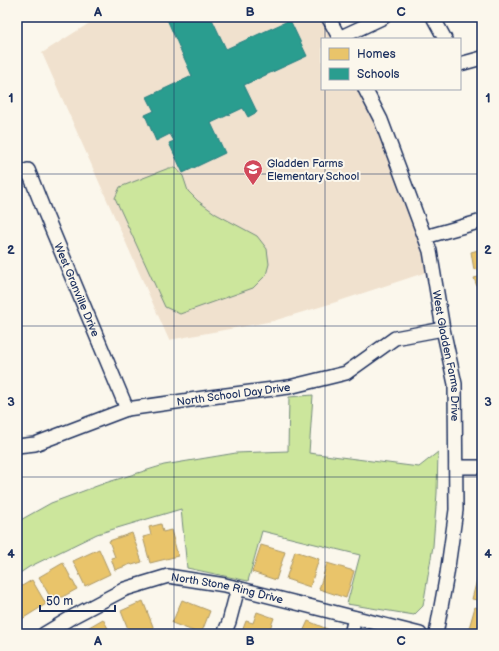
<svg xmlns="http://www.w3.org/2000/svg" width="499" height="651" viewBox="0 0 499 651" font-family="'Balsamiq Sans',sans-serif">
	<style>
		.built { fill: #f0e1ce }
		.green { fill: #cce69c; stroke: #748a7d }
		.homes { fill: #e9c46a; stroke: #ab9766 }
		.schools { fill: #2a9d8f; stroke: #267c80 }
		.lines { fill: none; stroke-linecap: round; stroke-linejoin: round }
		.minor-casing { stroke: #1b2f5e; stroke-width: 16 }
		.minor { stroke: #fbf7ec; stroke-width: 13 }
		.grid { fill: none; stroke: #1b2f5e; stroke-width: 1; stroke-opacity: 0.55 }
		.labels { text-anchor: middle; stroke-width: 4; stroke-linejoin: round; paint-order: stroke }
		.poi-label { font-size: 11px; fill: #1b2f5e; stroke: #fbf7ec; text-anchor: start }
		.street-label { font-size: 11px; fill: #1b2f5e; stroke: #fbf7ec }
		.neatline { fill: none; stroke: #1b2f5e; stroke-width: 1.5 }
		.grid-label { font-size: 13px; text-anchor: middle; font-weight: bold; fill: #1b2f5e }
	</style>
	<rect width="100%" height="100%" fill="#fbf7ec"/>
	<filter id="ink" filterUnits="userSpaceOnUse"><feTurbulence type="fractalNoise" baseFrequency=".025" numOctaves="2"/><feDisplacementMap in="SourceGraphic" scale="8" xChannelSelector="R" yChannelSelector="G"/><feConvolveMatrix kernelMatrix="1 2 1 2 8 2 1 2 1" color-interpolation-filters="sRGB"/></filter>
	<g filter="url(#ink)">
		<path class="built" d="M99,17H328L340,39H322V89H365L433,270L333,303L273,321L169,340L42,53Z"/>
		<path class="green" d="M169,168H176L183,176L188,191L198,201L216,214L257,236L267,249L269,264L266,275L253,288L180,314L165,307L115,198L120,187Z
			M313,395L309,453L419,467L438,452L437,493L433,546L423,606L414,615L347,604L360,555L262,531L248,581L187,568L181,509L97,534L29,567L17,575V522L51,503L105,483L164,465L236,453L288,451L289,397Z"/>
		<path class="homes" d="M482,249V268L474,270L471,252Z
			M482,276V295H480L474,278Z
			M161,524L163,532L171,530L178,556L150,563L143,537L151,535L149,527Z
			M132,533L142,562L132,565L131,564L115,570L111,558L115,557L109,541Z
			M261,545L285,552L276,580L252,572Z
			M99,549L110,574L85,586L73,561Z
			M295,551L319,559L310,587L286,579Z
			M482,552V571L478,570Z
			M63,563L77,589L53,602L39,577Z
			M327,563L354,571L346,598L319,589Z
			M478,576L482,577V601L472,599Z
			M32,580L46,604L22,619L17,610V589Z
			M182,600L210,611L201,634L172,623Z
			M143,601L154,629L141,634H130L121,611Z
			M475,607L482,609V632L469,628Z
			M257,612L274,618L268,634H241L246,621L253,623Z
			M103,619L111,634H77Z
			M308,621L332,631L331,634H302Z"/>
		<path class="schools" d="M166,17H211L226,49L290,20L307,56L244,85L257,112L248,117L243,108L211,123L225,153L183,173L169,143L174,141L170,134L156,141L145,115L154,111L147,97L192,76Z"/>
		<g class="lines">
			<defs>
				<g id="minor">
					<path d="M328,17L340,39"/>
					<path d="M433,17L445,39"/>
					<path d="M339,38L384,17"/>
					<path d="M460,64L482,58"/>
					<path id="s1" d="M365,89L381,120L430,251L443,329L455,384L456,510L447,574L436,634"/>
					<path id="s2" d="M17,176L28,170L45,213L127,409"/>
					<path d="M425,237L482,221"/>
					<path id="s3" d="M17,446L35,444L127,409L211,397L289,387L346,373L395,338L443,329"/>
					<path d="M456,467H482"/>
					<path id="s4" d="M44,634L74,616L125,589L168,576L225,585L420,634"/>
					<path d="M224,634L229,622L238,588"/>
					<path d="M351,634L355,618"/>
				</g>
			</defs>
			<use href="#minor" class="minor-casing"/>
			<use href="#minor" class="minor"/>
		</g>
	</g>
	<path class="grid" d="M174,17V634M325,17V39M325,89V634M17,174H482M17,326H482M17,477H482"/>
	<defs>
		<symbol id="school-pin" viewBox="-11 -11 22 30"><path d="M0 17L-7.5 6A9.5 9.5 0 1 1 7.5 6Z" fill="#d1495b" stroke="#fbf7ec"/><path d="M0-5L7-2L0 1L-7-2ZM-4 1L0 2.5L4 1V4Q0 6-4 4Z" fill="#fff"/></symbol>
	</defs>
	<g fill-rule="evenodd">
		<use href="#school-pin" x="242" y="158" width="22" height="30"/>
	</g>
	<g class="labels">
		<g class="poi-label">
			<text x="267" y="167">Gladden Farms<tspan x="267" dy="13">Elementary School</tspan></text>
		</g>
		<g class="street-label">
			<text dy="4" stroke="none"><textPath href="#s2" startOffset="142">West Granville Drive</textPath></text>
			<text dy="4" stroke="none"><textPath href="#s1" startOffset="281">West Gladden Farms Drive</textPath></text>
			<text dy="4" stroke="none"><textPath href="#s3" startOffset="224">North School Day Drive</textPath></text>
			<text dy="4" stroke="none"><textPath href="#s4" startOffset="198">North Stone Ring Drive</textPath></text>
		</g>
	</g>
	<rect width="499" height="651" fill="none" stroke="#fbf7ec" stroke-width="44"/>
	<rect x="321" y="38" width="140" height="52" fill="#fbf7ec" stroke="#a1a7b3"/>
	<rect x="329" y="48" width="20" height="12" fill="#e9c46a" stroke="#a1a7b3"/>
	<text x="357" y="58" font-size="12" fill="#1b2f5e">Homes</text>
	<rect x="329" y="68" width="20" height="12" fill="#2a9d8f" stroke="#a1a7b3"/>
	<text x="357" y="78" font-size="12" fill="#1b2f5e">Schools</text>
	<path d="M40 605v6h75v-6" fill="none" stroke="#1b2f5e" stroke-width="2"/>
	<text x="46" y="605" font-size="12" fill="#1b2f5e" stroke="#fbf7ec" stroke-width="3" paint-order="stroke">50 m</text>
	<rect x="22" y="22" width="455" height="607" class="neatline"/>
	<g class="grid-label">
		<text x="98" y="16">A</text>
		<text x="250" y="16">B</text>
		<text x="401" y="16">C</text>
		<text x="11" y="102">1</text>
		<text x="488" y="102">1</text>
		<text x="11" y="254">2</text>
		<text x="488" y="254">2</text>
		<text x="11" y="406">3</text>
		<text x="488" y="406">3</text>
		<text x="11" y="558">4</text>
		<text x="488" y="558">4</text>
		<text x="98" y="645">A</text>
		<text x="250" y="645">B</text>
		<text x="401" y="645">C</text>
	</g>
</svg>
